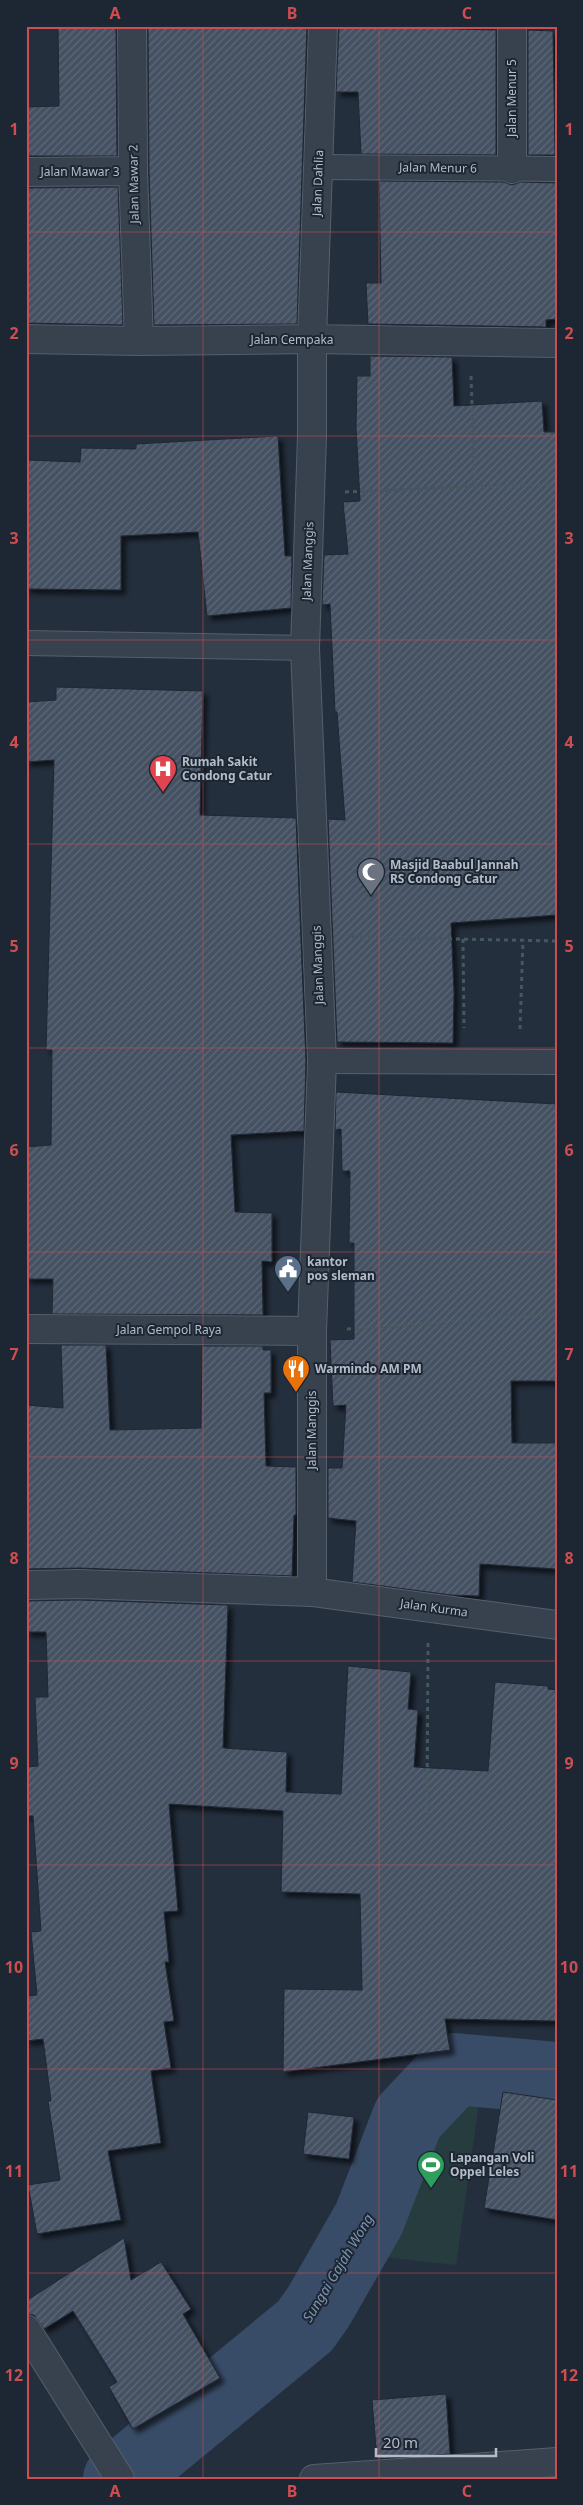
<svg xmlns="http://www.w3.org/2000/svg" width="583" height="2505" viewBox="0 0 583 2505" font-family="'Noto Sans',sans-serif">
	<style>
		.garden { fill: #263c3f }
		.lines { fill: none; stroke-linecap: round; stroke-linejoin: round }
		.river { stroke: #394c67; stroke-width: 72 }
		.building { fill: url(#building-hatch); stroke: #1f2835; filter: url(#shadow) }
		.lane-casing { stroke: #565f6c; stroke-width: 26 }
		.street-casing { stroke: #565f6c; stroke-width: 30 }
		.path { stroke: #44595c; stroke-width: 3; stroke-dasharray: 4 4; stroke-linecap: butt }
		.lane { stroke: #38414e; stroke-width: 24 }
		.street { stroke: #38414e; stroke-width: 28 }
		.grid { fill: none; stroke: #ce4d50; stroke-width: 1; stroke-opacity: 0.55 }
		.labels { text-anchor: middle; stroke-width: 4; stroke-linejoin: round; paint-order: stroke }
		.street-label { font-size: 12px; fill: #b4bcc9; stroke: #1d2633 }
		.poi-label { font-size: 12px; font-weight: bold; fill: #b4bcc9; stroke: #1d2633; text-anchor: start }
		.water-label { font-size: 14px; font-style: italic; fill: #7c92b1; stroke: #1d2633 }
		.neatline { fill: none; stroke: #ce4d50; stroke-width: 2 }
		.grid-label { font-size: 16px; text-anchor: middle; font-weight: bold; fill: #ce4d50 }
	</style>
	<defs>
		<pattern id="building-hatch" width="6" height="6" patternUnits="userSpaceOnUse" patternTransform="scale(1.25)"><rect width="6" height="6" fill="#455162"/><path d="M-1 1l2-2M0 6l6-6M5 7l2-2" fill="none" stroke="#5d6877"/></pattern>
		<filter id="shadow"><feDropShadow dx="4.5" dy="4.5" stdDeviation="2.5" flood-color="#0009"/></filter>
	</defs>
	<rect width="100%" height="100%" fill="#242f3e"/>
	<path class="garden" d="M451,2085L481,2089L456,2265L372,2256L418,2122Z"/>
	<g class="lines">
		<path class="river" d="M119,2479L305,2326L319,2306L369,2219L408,2118L454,2069L557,2078"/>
	</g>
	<path class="building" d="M58,26H116L117,156H26V107L59,106Z
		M148,26H307L297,324L154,325L149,171Z
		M339,26L496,30V155L361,154L358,92H336Z
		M528,30L553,31L555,155H528Z
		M379,181L504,182L512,185L520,182L556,183L557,319L546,320V327L368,324L366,283H381Z
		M118,187L123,325L26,323V188Z
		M370,356L452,357L454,406L542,401L544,432H557V915L451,923L454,993L453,1043L337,1042L328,819L345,820L337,712H335L330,604L322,605L324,555L348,554L343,502L360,501L356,427L357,376H370Z
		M278,436L285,556H292L291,608L207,616L198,532L121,536V590L26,589V460L80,462L81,448L136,449V444Z
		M56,687L203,691L200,815L296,818L306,1061L304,1131L231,1135L235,1212L272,1213V1262L262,1261L263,1315L52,1314L53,1279H26V1147L51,1145L52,1050H46L54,760L26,762V702L56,700Z
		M336,1092L557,1104V1381H511L512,1443H557V1569L480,1564L479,1596L451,1595L352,1582L356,1521L328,1518V1468H342L346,1405L333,1406L330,1340L354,1339V1243H349L350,1171H342L341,1129L335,1130Z
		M61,1345H106L110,1430L201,1428L202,1346H263V1350H271V1393H264L266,1466L296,1467V1515H294L292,1576L80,1568L26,1569V1405L63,1408Z
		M79,1600L228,1605L223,1748L287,1752L286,1792L341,1794L348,1666L411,1672L408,1709L418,1710L414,1767L488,1771L495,1682L548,1686V1689L557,1690V2021L445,2019L450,2050L283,2072L284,1989L362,1990L360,1894L281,1892L283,1811L169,1804L178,1911L164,1912L169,1962H165L174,2021L164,2022L171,2068L151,2071L161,2143L108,2151L121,2220L37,2234L28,2185L60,2180L48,2101H51L43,2039L26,2041V1996L37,1995L31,1932L41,1931L33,1816H26V1767L38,1766L35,1697H48L46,1632H26V1601Z
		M503,2092L557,2100V2220L484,2208Z
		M308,2112L354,2117L349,2159L303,2154Z
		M124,2238L131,2280L161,2262L191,2309L183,2314L220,2378L133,2429L109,2387L117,2382L73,2311L44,2329L34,2315L26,2314V2301Z
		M446,2394L450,2454L377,2459L372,2400Z"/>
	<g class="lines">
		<defs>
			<path id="lane" d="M319,167L557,169
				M26,643L305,648
				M322,1061L557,1062"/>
			<path id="street" d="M132,26L133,171L139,341
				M512,26V169
				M26,172L133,171
				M26,339L139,341L312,339L557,343
				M26,1329L312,1331
				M26,1585L79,1584L312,1592L557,1625
				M312,1592V1331L322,1061L305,648L312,435V339L323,26
				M26,2329L120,2479
				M314,2479L557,2462"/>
		</defs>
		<use href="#lane" class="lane-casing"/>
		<use href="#street" class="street-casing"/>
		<path class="path" d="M471,376L475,487
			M345,492L557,484
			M352,937L557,941
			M463,939L464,1028
			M520,1029L523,940
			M347,1329L557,1314
			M427,1815L428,1643"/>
		<use href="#lane" class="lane"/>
		<use href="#street" class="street"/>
	</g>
	<path class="grid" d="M203,26V2479M379,26V2479M26,232H557M26,436H557M26,640H557M26,844H557M26,1048H557M26,1252H557M26,1457H557M26,1661H557M26,1865H557M26,2069H557M26,2273H557"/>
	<defs>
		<symbol id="hospital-pin" viewBox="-11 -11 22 30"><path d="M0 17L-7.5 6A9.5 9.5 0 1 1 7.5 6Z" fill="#e0444e" stroke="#1d2633"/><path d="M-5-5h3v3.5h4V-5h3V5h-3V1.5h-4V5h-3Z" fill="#fff"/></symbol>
		<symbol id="mosque-pin" viewBox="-11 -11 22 30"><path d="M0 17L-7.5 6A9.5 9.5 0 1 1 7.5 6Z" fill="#6b7280" stroke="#1d2633"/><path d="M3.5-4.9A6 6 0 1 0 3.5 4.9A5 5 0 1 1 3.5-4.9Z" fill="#fff"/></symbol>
		<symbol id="civic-pin" viewBox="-11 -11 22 30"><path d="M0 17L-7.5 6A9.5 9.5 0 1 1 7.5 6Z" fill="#5c6f8a" stroke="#1d2633"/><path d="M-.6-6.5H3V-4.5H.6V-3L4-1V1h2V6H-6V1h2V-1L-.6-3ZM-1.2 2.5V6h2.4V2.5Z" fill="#fff"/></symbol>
		<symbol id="restaurant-pin" viewBox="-11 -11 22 30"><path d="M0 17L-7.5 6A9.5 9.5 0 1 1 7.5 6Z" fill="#e8710a" stroke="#1d2633"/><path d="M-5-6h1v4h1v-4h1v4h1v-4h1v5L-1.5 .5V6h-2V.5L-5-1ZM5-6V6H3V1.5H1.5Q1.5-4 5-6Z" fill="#fff"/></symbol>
		<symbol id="stadium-pin" viewBox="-11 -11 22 30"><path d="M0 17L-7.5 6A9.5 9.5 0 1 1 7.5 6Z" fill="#2e9e5b" stroke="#1d2633"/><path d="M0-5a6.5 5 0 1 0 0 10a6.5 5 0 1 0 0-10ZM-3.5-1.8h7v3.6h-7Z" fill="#fff"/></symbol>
	</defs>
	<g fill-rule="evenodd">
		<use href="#hospital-pin" x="147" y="753" width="32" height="43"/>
		<use href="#mosque-pin" x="355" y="856" width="32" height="43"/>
		<use href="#civic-pin" x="272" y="1253" width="32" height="43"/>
		<use href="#restaurant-pin" x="280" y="1353" width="32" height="43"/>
		<use href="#stadium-pin" x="415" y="2149" width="32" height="43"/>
	</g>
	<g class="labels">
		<g class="street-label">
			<text transform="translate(512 98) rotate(-90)" y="4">Jalan Menur 5</text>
			<text transform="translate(438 168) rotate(1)" y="4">Jalan Menur 6</text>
			<text x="80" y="176">Jalan Mawar 3</text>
			<text transform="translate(318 183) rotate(-88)" y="4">Jalan Dahlia</text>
			<text transform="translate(134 184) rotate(-91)" y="4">Jalan Mawar 2</text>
			<text x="292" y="344">Jalan Cempaka</text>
			<text transform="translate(308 561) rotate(-88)" y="4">Jalan Manggis</text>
			<text transform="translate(318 965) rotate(-92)" y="4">Jalan Manggis</text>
			<text x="169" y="1334">Jalan Gempol Raya</text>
			<text transform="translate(312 1430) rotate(-90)" y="4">Jalan Manggis</text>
			<text transform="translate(434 1608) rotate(8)" y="4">Jalan Kurma</text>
		</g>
		<g class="poi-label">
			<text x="182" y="766">Rumah Sakit<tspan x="182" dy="14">Condong Catur</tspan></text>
			<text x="390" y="869">Masjid Baabul Jannah<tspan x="390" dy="14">RS Condong Catur</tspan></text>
			<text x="307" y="1266">kantor<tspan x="307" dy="14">pos sleman</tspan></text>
			<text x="315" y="1373">Warmindo AM PM</text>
			<text x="450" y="2162">Lapangan Voli<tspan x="450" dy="14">Oppel Leles</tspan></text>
		</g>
		<g class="water-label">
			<text transform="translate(338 2268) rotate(-59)" y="5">Sungai Gajah Wong</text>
		</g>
	</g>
	<rect width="583" height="2505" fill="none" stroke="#1d2633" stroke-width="55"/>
	<path d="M376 2448v8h120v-8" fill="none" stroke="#b4bcc9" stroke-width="2.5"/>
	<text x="383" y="2448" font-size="15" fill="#b4bcc9" stroke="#1d2633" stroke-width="4" paint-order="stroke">20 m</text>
	<rect x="28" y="28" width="528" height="2450" class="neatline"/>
	<g class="grid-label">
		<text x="115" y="19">A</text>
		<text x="292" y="19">B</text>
		<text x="467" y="19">C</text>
		<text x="14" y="135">1</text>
		<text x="569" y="135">1</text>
		<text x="14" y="339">2</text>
		<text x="569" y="339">2</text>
		<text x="14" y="544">3</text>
		<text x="569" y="544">3</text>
		<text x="14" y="748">4</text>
		<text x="569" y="748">4</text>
		<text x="14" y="952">5</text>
		<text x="569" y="952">5</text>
		<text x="14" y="1156">6</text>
		<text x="569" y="1156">6</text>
		<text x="14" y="1360">7</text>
		<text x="569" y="1360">7</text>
		<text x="14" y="1564">8</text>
		<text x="569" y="1564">8</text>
		<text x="14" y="1769">9</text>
		<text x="569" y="1769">9</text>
		<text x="14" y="1973">10</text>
		<text x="569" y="1973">10</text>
		<text x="14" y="2177">11</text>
		<text x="569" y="2177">11</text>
		<text x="14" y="2381">12</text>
		<text x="569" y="2381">12</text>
		<text x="115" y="2497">A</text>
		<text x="292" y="2497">B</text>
		<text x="467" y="2497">C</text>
	</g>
</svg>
